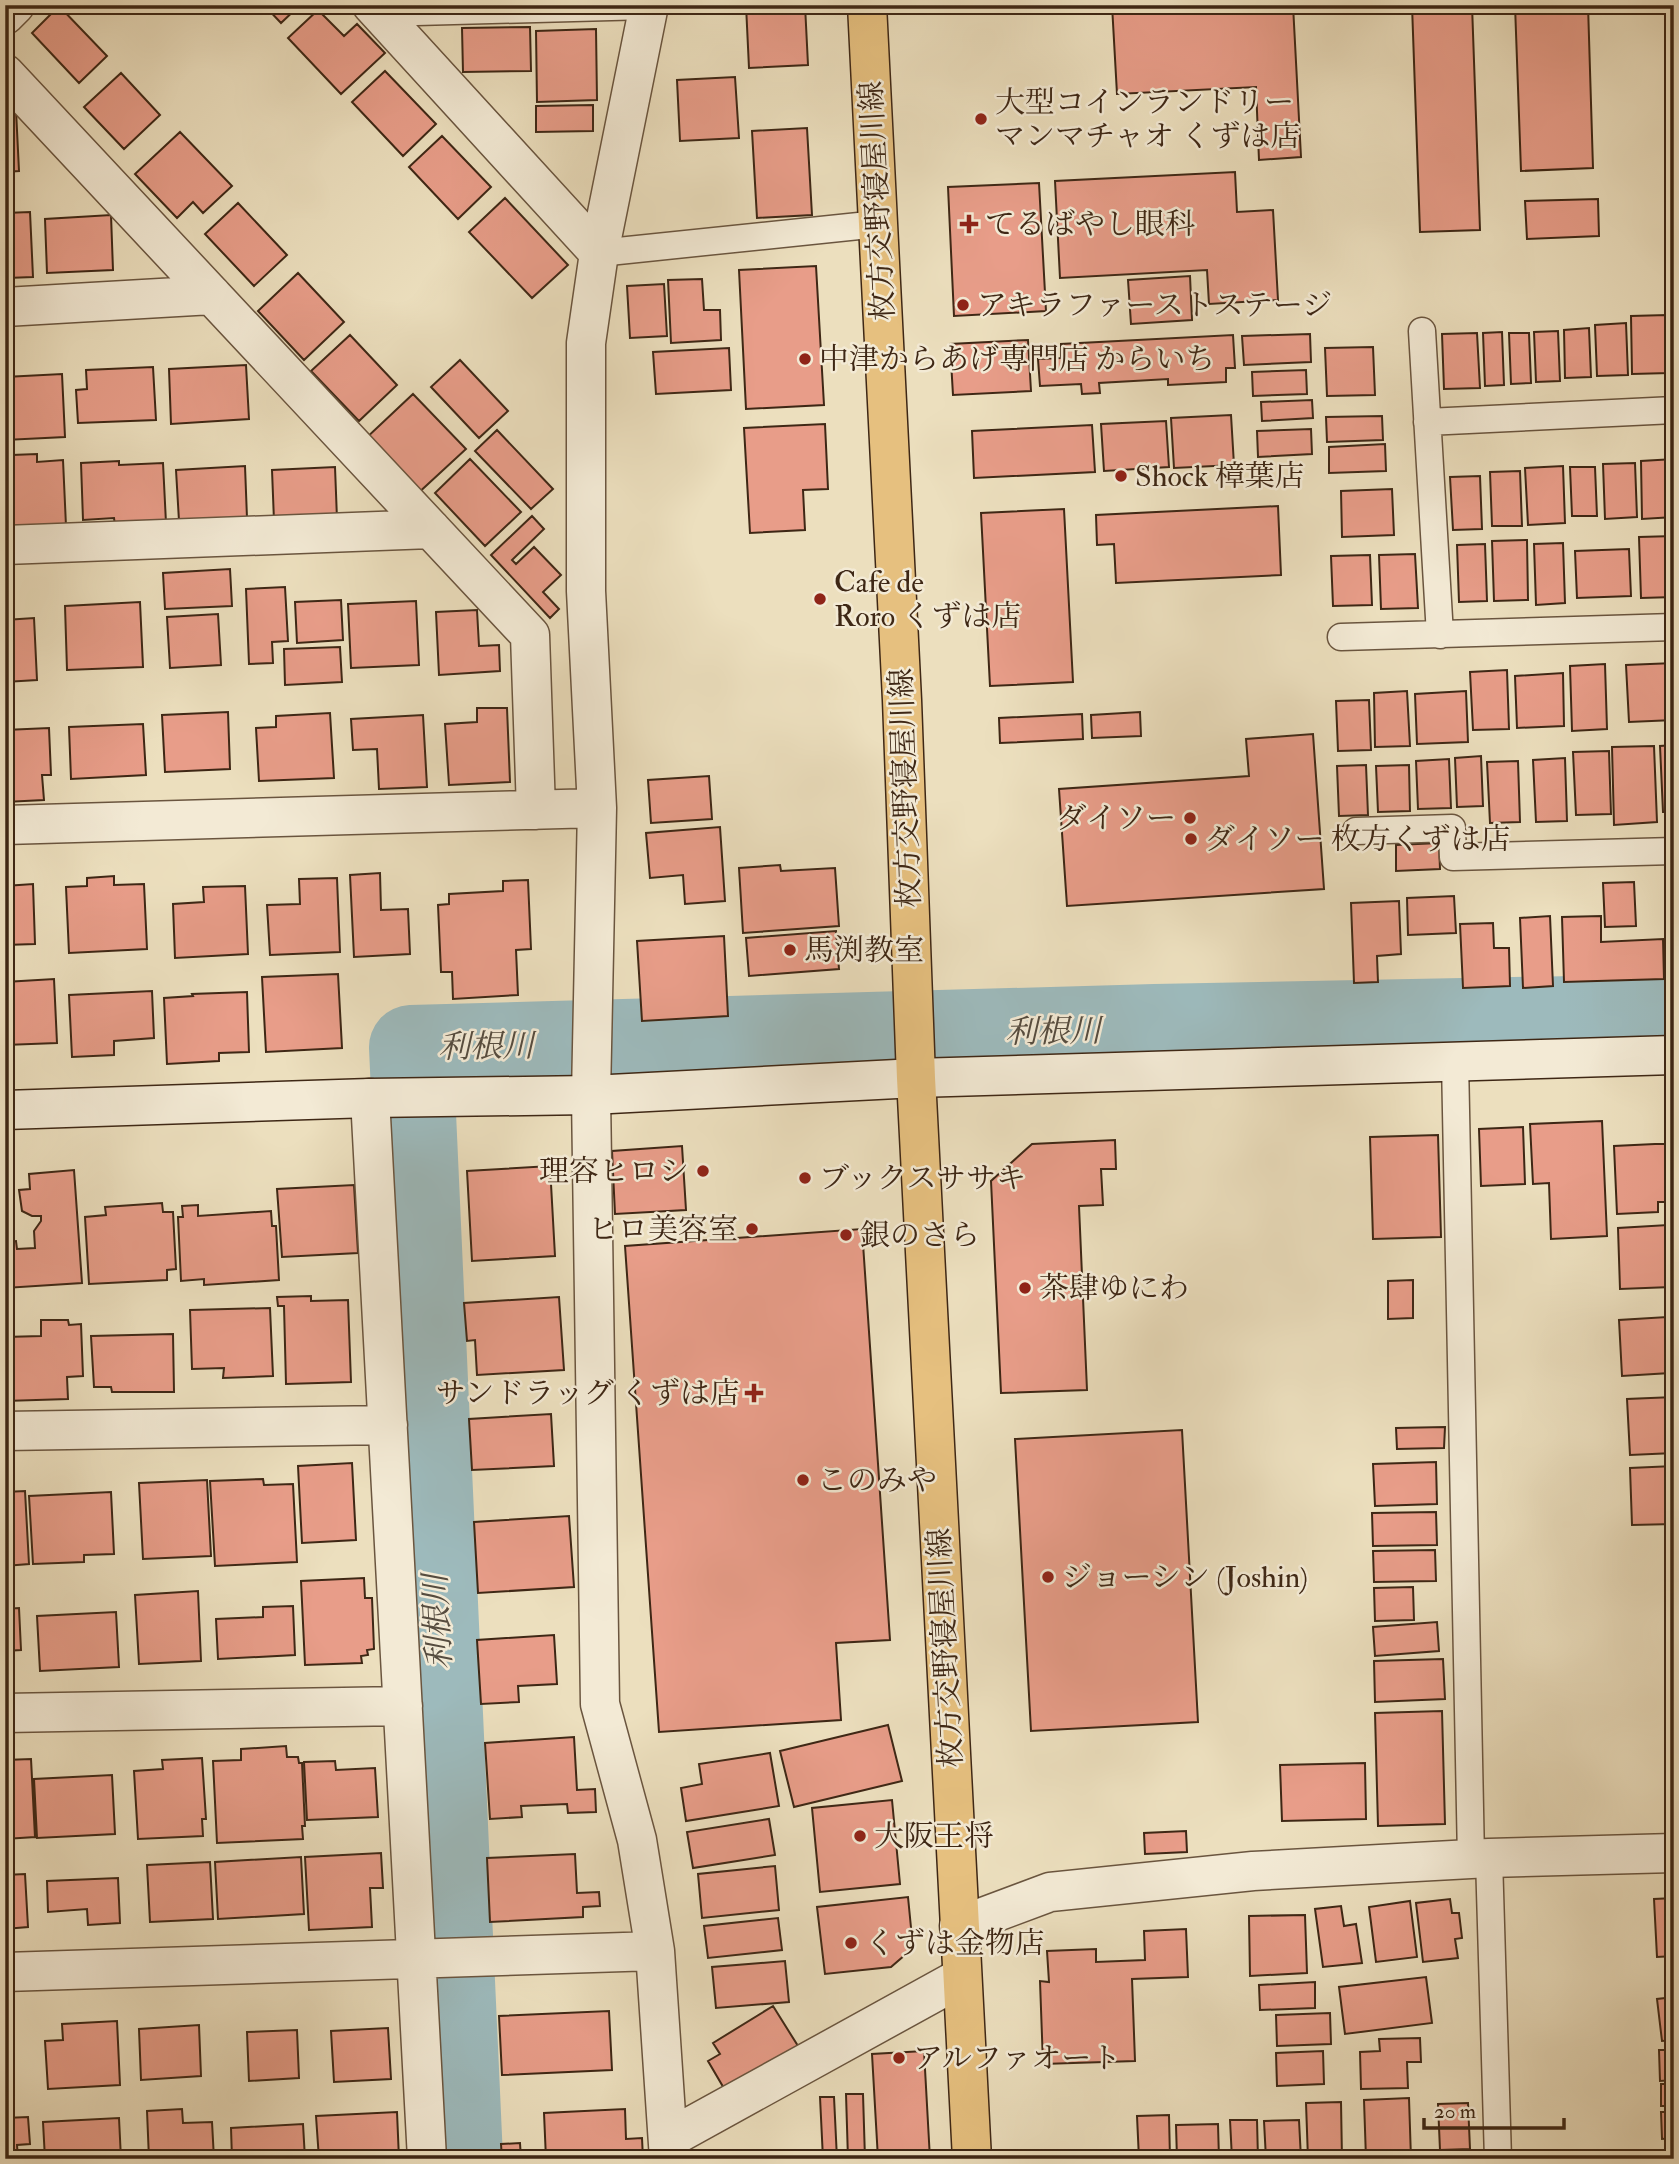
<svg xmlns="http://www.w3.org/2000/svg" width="1679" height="2164" viewBox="0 0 1679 2164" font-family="'IM FELL Double Pica','Noto Serif JP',serif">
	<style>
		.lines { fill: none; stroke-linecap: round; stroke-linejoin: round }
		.river { stroke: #9dbabc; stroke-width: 84 }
		.building { fill: #e89d89; stroke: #3e2715; stroke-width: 2 }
		.lane-casing { stroke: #6a553f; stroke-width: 29 }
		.street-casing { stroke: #6a553f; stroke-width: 41 }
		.secondary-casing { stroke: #3e2715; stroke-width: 41 }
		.primary-casing { stroke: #3e2715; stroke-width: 41 }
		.lane { stroke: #f3ead5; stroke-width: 26 }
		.street { stroke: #f3ead5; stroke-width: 38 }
		.secondary { stroke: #f3ead5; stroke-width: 38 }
		.primary { stroke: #e6c07f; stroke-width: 38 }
		.poi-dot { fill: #8f2418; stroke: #f3ead5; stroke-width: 2.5 }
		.labels { text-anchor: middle; stroke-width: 5; stroke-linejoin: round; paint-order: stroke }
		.poi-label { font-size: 30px; fill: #3e2715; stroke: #f3ead5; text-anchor: start }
		.street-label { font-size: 30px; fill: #3e2715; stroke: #f3ead5 }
		.water-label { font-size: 32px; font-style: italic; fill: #564c3f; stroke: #f3ead5 }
	</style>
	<rect width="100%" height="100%" fill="#ecdfbe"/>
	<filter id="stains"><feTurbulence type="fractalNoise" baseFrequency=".00286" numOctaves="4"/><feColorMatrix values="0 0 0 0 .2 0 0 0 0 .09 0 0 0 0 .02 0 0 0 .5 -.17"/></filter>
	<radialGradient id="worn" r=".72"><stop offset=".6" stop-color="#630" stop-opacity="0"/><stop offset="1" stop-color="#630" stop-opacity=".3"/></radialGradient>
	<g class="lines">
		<path class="river" d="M461,2159L411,1047L1155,1026L1674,1016"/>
	</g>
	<path class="building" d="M264,5H300L281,23Z
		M746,5H805L808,65L749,68Z
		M1112,5H1293L1301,157L1259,160L1256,87L1117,94Z
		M1412,5H1472L1480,230L1420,232Z
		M1515,5H1588L1593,168L1521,171Z
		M1669,5H1674V134Z
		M59,6L107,56L79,83L32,33Z
		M318,10L344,36L357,24L385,53L341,94L288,38Z
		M530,27L531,71L463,72L462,28Z
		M596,29L597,100L537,102L536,31Z
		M385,71L436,124L403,156L352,102Z
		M121,73L160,115L124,149L84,107Z
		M735,77L739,138L680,141L677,80Z
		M593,105V131L536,132V106Z
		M16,110L19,171L5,172V111Z
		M807,128L812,215L757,218L752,131Z
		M180,132L232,186L203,213L193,202L177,218L135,174Z
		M442,136L491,187L458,219L409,167Z
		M1235,172L1237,212L1273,210L1278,300L1209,304L1207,270L1060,278L1055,181Z
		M1039,183L1046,311L954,316L948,187Z
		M505,198L568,265L532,298L469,232Z
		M1598,199L1599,236L1527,239L1525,201Z
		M238,203L287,255L254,286L205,234Z
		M30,212L33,277L7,278L5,213Z
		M111,215L113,270L47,273L45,219Z
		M816,266L824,405L746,409L739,270Z
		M298,273L344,322L304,360L258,311Z
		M1190,276L1192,320L1131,324L1128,280Z
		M702,279L704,310H720L721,340L671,343L668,280Z
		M664,284L667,336L630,338L627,286Z
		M1667,315L1669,373L1632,374L1631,316Z
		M1626,323L1628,375L1597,376L1595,325Z
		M1589,328L1591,377L1565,378L1564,330Z
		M1558,331L1560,381L1536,382L1534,332Z
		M1502,332L1504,385L1485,386L1483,333Z
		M1477,333L1480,388L1444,389L1442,334Z
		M1509,333H1529L1531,383L1511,384Z
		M1310,334L1311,362L1244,365L1242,336Z
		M350,335L397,385L359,421L311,371Z
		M1233,335L1235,368H1226V382L1168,385V379L1099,383L1100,393L1082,394L1081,384L1040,386L1038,359L1061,358V344Z
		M1028,340L1031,391L953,395L950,344Z
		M1373,347L1375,395L1327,396L1325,348Z
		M729,348L731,390L656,394L653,352Z
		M460,360L508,411L479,438L431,387Z
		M246,365L249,419L171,424L169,369Z
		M153,367L156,420L78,423L76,390L87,389L86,370Z
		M1306,370L1307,394L1253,396L1252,372Z
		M62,374L65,437L5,440V377Z
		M413,394L466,449L415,496L363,441Z
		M1312,400L1313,418L1262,421L1261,402Z
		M1231,415L1234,465L1174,468L1171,418Z
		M1382,416L1383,440L1327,442L1326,417Z
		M1166,421L1169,467L1104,471L1101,424Z
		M825,424L828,489L803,490L805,530L750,533L744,428Z
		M1092,425L1095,472L974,478L972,431Z
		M1311,429L1312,454L1258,457L1257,431Z
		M497,430L553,489L531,509L475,451Z
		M1385,444L1386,471L1329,473V447Z
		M37,454V462L63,460L66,526L5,529V463H12V455Z
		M470,459L521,512L485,546L435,493Z
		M1674,459V517L1642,519L1641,461Z
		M119,461V465L163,463L166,523L115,525L114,518L83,520L81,463Z
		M1635,463L1637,517L1605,519L1603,464Z
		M245,466L247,518L179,521L176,470Z
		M1563,466L1565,523L1528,525L1525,468Z
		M335,467L337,519L274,521L272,470Z
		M1570,467H1595L1597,516H1572Z
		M1520,471L1522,526H1492L1490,472Z
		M1480,476L1482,529L1453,530L1450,477Z
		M1392,489L1394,535L1342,537L1341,491Z
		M1278,506L1281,575L1116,583L1114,544L1097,545L1096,515Z
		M1064,509L1073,682L990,686L981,513Z
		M532,516L544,529L512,560L516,564L534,547L561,575L543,592L559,609L550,618L491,555Z
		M1674,536V597L1641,598L1639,537Z
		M1527,540L1528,600L1494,601L1492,541Z
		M1563,543L1565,603L1536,605L1534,544Z
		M1485,544L1487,601L1459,602L1457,545Z
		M1629,549L1631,596L1577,598L1575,551Z
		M1415,554L1418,608L1381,609L1379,555Z
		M1370,555L1372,605L1333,606L1331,556Z
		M230,569L232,606L165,609L163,573Z
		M285,587L288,641L272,642L273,663L249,664L246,589Z
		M341,600L343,640L297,643L295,602Z
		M416,601L419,665L351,668L348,604Z
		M140,602L143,667L67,670L65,606Z
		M477,610L479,646L499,645L500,671L439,675L436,612Z
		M218,614L221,665L170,668L167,617Z
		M34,618L37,680L5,682V620Z
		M340,647L342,682L285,685L284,649Z
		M1674,663V720L1629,722L1626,665Z
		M1605,664L1607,729L1572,731L1570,666Z
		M1507,670L1509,729L1473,730L1470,672Z
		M1563,673L1564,726L1517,728L1515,676Z
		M1407,691L1410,746L1375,747L1374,693Z
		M1466,691L1468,742L1417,744L1415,694Z
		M1369,700L1371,750L1338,751L1336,701Z
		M477,708H507L510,782L449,785L445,724L477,722Z
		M228,712L230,769L165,772L162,715Z
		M1140,712L1141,736L1092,738L1091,715Z
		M330,713L334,778L259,781L256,728L276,727V716Z
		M1082,714L1083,739L1000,743L999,718Z
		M423,715L427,787L379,789L377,749L353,750L351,719Z
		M143,724L146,775L71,779L69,727Z
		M49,728L51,775H42L44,800L5,802V730Z
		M1313,734L1324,889L1067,906L1059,789L1249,776L1246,739Z
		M1674,745V812H1663L1660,746Z
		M1654,746L1657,822L1614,825L1612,747Z
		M1609,751L1611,814L1576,815L1573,752Z
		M1481,756L1483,806L1457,807L1455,758Z
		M1565,758L1567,821L1536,822L1533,760Z
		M1449,759L1451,808L1418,809L1416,761Z
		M1518,761L1520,822L1490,823L1487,762Z
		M1366,765L1368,815L1339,816L1337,766Z
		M1409,765L1410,811L1378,812L1376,766Z
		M709,776L712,819L651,823L648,780Z
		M720,827L725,901L685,904L683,875L650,878L646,833Z
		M1439,843L1440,869L1396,871V845Z
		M780,865L781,871L835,868L839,926L743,933L739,868Z
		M380,873L381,910L408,909L410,954L354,957L350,875Z
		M114,876V885L144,884L147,949L69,953L66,887L87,886V878Z
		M337,878L340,952L270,955L267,905L300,904L299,879Z
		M528,880L531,949L516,950L518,995L453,999L452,972H441L438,905L449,904V894L503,891V881Z
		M1634,882L1636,926L1605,927L1603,883Z
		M33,884L35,944L5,945V886Z
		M245,886L248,954L175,958L173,904L204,902L203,887Z
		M1454,896L1456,933L1408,935L1407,898Z
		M1399,901L1401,954L1377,956L1378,982L1354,983L1351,903Z
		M1550,916L1553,986L1523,988L1520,918Z
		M1601,916V942L1663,939L1664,979L1564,982L1562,917Z
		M1493,923L1494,948H1509L1510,986L1463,988L1460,924Z
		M836,931L839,969L749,976L746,938Z
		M724,936L728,1016L642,1021L637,941Z
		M338,974L342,1048L266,1052L262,977Z
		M54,979L57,1043L5,1045V982Z
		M152,991L154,1038L114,1041V1055L72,1057L69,995Z
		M247,992L249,1052L219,1053V1061L167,1064L164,998L193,996L192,994Z
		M1602,1121L1607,1236L1551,1239L1549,1183L1533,1184L1530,1124Z
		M1523,1127L1525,1184L1481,1186L1479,1129Z
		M1438,1135L1441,1237L1373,1239L1370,1137Z
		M1115,1140L1116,1169H1101L1103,1205L1079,1206L1087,1390L1001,1393L991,1181L1032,1144Z
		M1655,1144H1669L1671,1202H1658V1212L1617,1214L1614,1146Z
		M682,1146L686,1210L615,1214L612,1151Z
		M550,1166L555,1256L472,1261L467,1171Z
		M74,1170L82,1283L5,1288V1242L16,1241L17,1249L35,1248L34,1231L41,1221V1216H32L22,1211L19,1190L30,1189L29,1174Z
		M354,1185L358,1253L282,1257L277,1189Z
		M162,1203L163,1212H173L176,1269L167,1270V1280L89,1284L85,1217L106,1215L105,1207Z
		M198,1205V1216L271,1211L272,1226H276L279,1280L204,1285V1279L181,1281L178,1217H183L182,1206Z
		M1668,1225L1671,1287L1620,1289L1618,1228Z
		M862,1229L890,1640L836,1643L841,1720L659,1732L625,1246Z
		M1413,1280V1318L1388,1319V1281Z
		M311,1296V1301L348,1300L351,1382L286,1384L284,1306H278L277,1297Z
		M559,1297L564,1370L477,1375L475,1340L467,1341L464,1303Z
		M270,1308L273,1376L223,1378L224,1368L192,1369L190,1310Z
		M1667,1317L1670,1373L1622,1376L1619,1320Z
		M41,1320H68L69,1325L81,1324L83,1376L67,1377L68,1399L5,1401V1337L41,1336Z
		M173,1334L174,1392H112L111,1387H94L91,1336Z
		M1674,1397V1453L1630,1455L1627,1399Z
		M551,1414L554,1466L472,1470L469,1419Z
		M1445,1427L1444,1448L1397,1449L1396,1428Z
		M1182,1430L1198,1722L1031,1731L1015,1439Z
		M1436,1462L1437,1504L1375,1506L1373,1464Z
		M352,1463L356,1540L302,1543L298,1466Z
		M1674,1466V1524L1632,1525L1630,1468Z
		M263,1479L264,1485L293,1484L297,1562L215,1566L210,1481Z
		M207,1480L211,1556L143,1559L139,1483Z
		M25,1491L29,1564L5,1566V1492Z
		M111,1492L114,1554L84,1555V1562L33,1564L29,1496Z
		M1436,1512L1437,1545L1373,1546L1372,1513Z
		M569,1516L574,1587L478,1593L474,1522Z
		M1674,1530V1550H1668L1667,1531Z
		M1435,1550L1436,1581L1374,1582L1373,1551Z
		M364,1578L365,1598H372L374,1649L367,1650L368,1655L361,1656L362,1663L305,1665L301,1581Z
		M1413,1587L1414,1620L1375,1621L1374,1588Z
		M198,1591L201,1661L139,1664L135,1595Z
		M293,1606L295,1655L218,1659L216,1619L263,1617V1607Z
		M19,1608L21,1650L5,1651V1609Z
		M116,1612L119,1667L40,1671L37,1616Z
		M1437,1622L1439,1651L1375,1656L1373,1627Z
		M554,1635L557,1684L518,1686L519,1702L481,1704L477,1640Z
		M1443,1659L1445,1699L1375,1702L1374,1661Z
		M1442,1711L1445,1824L1378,1826L1375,1713Z
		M888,1725L902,1781L794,1807L780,1751Z
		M574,1737L577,1790L595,1789L596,1812L568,1813L567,1804L521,1806L522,1817L490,1819L485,1743Z
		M286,1746L287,1757H298L299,1763H302L305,1826H302L303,1839L217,1843L213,1761L241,1760V1749Z
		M770,1753L779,1806L686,1821L681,1788L702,1784L699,1764Z
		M202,1758L206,1819H202L203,1836L138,1839L134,1771L163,1769L162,1760Z
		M31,1759L35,1837L5,1839V1760Z
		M335,1761L336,1770L375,1768L378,1817L307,1820L304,1762Z
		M1365,1763L1366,1819L1282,1821L1280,1765Z
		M112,1775L115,1834L37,1838L34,1779Z
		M892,1800L900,1884L820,1892L812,1808Z
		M769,1819L775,1855L693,1868L687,1832Z
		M1186,1831L1187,1852L1145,1854L1144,1833Z
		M381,1853L383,1888H370L372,1927L309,1930L305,1857Z
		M575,1854L577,1893L599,1892L600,1906L583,1907V1917L490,1922L487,1858Z
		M301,1857L304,1914L218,1919L215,1862Z
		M210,1862L213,1919L150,1922L147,1865Z
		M775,1866L779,1910L702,1918L698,1874Z
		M25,1874L28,1927L5,1929V1875Z
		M118,1878L120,1923L88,1925L87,1909L48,1912L47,1881Z
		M908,1897L913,1948L891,1967L825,1974L817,1907Z
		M1674,1898V1956L1657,1957L1654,1899Z
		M1450,1899L1452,1913H1459L1462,1938L1455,1939L1458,1958L1423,1962L1416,1903Z
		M1410,1901L1417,1957L1376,1962L1369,1907Z
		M1341,1906L1344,1926L1356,1924L1362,1963L1323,1967L1315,1909Z
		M1305,1915L1307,1973L1250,1976L1249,1916Z
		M778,1918L782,1950L708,1958L704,1926Z
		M1186,1929L1188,1977L1132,1979L1135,2061L1043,2064L1040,1981L1049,1982L1047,1951L1096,1949V1962L1145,1960L1144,1931Z
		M785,1961L789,2002L716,2008L712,1967Z
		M1426,1977L1432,2023L1345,2034L1339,1987Z
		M1315,1982V2008L1260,2010L1259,1985Z
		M1674,1997V2040L1662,2041L1657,1999Z
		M773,2006L798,2046L725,2090L708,2061L720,2054L713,2043Z
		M609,2011L612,2070L502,2075L499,2016Z
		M1330,2013L1331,2044L1277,2046L1276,2015Z
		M117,2021L120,2085L48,2089L45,2041L63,2040L62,2024Z
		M199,2025L201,2076L141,2080L139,2029Z
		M388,2028L391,2079L334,2082L331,2031Z
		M297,2030L299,2078L249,2081L247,2032Z
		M1420,2038L1421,2062H1407L1408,2088L1361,2089L1360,2052L1380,2051L1379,2039Z
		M1659,2050H1674V2080L1660,2081Z
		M924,2051L930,2159H878L872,2054Z
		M1323,2051L1324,2084L1277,2086L1276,2053Z
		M1661,2084H1674V2106H1661Z
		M846,2094H863L865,2159H848Z
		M820,2097H834L837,2159H823Z
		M1409,2098L1411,2159H1366L1364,2100Z
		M1341,2102L1342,2159H1308L1306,2103Z
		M1468,2103L1470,2149L1440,2150L1438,2104Z
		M182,2109L183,2123L212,2122L214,2159H149L147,2111Z
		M625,2109L626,2139L642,2138L643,2159H546L544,2113Z
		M397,2112L399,2159H319L316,2116Z
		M1661,2112H1674V2138L1662,2139Z
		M1169,2115L1170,2159H1139L1137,2116Z
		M28,2117L30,2144L17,2145L18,2159H5V2118Z
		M119,2118L121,2159H45L43,2122Z
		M1230,2120H1257L1258,2159H1232Z
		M1299,2120L1301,2159H1266L1264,2121Z
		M303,2124L305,2159H232L231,2128Z
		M1218,2124L1219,2159H1177L1176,2125Z
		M520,2143L521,2159H502L501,2144Z
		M1123,2153V2159H1057V2156Z"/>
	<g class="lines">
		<defs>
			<path id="lane" d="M379,13L649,6
				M599,253L878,224
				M1422,331L1440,635
				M1427,422L1674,410
				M1341,637L1674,627
				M1356,831L1452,828L1453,857L1674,851
				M1455,1061L1471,1859
				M1489,1858L1498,2159"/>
			<path id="street" d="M372,5L599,253
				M649,5L599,253L586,343V591L597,808L591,1095L600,1704L637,1840L655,1951L669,2159
				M5,15L15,5
				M5,74L530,635L536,810
				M5,307L212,295
				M5,545L431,529
				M5,825L597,808
				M370,1098L427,2159
				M5,1431L388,1425
				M5,1713L403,1706
				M959,1926L1050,1892L1253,1871L1489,1858L1674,1853
				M5,1972L655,1951
				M668,2139L962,1977"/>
			<path id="secondary" d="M5,1110L370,1098L591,1095L916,1078L1674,1055"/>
			<path id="primary" d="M867,5L902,700L916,1078L972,2159"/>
		</defs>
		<use href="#lane" class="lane-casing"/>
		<use href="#street" class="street-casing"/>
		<use href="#secondary" class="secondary-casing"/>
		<use href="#primary" class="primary-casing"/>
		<use href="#lane" class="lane"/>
		<use href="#street" class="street"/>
		<use href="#secondary" class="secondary"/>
		<use href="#primary" class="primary"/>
	</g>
	<g class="poi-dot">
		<circle cx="981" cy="119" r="7"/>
		<path d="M965.5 213.5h7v7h7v7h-7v7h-7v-7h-7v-7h7z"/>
		<circle cx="963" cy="305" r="7"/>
		<circle cx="805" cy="359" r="7"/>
		<circle cx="1121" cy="476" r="7"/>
		<circle cx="820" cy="599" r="7"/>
		<circle cx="1190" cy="818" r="7"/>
		<circle cx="1191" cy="839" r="7"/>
		<circle cx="790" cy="950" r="7"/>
		<circle cx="703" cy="1171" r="7"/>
		<circle cx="805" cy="1178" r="7"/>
		<circle cx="752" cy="1229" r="7"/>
		<circle cx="846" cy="1235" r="7"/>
		<circle cx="1025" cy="1288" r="7"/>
		<path d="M750.5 1382.5h7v7h7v7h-7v7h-7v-7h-7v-7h7z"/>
		<circle cx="803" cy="1480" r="7"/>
		<circle cx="1048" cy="1577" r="7"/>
		<circle cx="860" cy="1836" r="7"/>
		<circle cx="851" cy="1943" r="7"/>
		<circle cx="899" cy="2058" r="7"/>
	</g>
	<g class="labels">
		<g class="poi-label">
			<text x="995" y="112">大型コインランドリー<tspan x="995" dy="34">マンマチャオ くずは店</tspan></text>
			<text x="985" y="234">てるばやし眼科</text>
			<text x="977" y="315">アキラファーストステージ</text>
			<text x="819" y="369">中津からあげ専門店 からいち</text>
			<text x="1135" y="486">Shock 樟葉店</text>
			<text x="834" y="592">Cafe de<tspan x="834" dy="34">Roro くずは店</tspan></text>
			<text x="1176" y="828" text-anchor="end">ダイソー</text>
			<text x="1205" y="849">ダイソー 枚方くずは店</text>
			<text x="804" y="960">馬渕教室</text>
			<text x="689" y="1181" text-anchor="end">理容ヒロシ</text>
			<text x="819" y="1188">ブックスササキ</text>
			<text x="738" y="1239" text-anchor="end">ヒロ美容室</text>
			<text x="860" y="1245">銀のさら</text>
			<text x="1039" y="1298">茶肆ゆにわ</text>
			<text x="740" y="1403" text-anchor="end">サンドラッグ くずは店</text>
			<text x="817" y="1490">このみや</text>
			<text x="1062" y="1587">ジョーシン (Joshin)</text>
			<text x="874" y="1846">大阪王将</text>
			<text x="865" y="1953">くずは金物店</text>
			<text x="913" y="2068">アルファオート</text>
		</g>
		<g class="street-label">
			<text transform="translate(877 201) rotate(-93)" y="10">枚方交野寝屋川線</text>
			<text transform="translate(905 788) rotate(-92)" y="10">枚方交野寝屋川線</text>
			<text transform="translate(945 1648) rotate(-93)" y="10">枚方交野寝屋川線</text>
		</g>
		<g class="water-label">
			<text transform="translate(1053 1031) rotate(-1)" y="11">利根川</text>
			<text transform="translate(486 1046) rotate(-1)" y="11">利根川</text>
			<text transform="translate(437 1622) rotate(-93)" y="11">利根川</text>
		</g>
	</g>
	<rect width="1679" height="2164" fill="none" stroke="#ecdfbe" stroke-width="28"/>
	<rect x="7" y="7" width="1665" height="2150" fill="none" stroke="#3e2715" stroke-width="3.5"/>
	<rect x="14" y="14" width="1651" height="2136" fill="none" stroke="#3e2715" stroke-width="2"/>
	<path d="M1424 2118v10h140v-10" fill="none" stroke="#3e2715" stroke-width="3.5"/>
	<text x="1434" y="2118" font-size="21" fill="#3e2715" stroke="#f3ead5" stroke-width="5" paint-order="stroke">20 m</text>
	<rect width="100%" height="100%" filter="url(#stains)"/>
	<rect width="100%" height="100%" fill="url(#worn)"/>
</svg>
